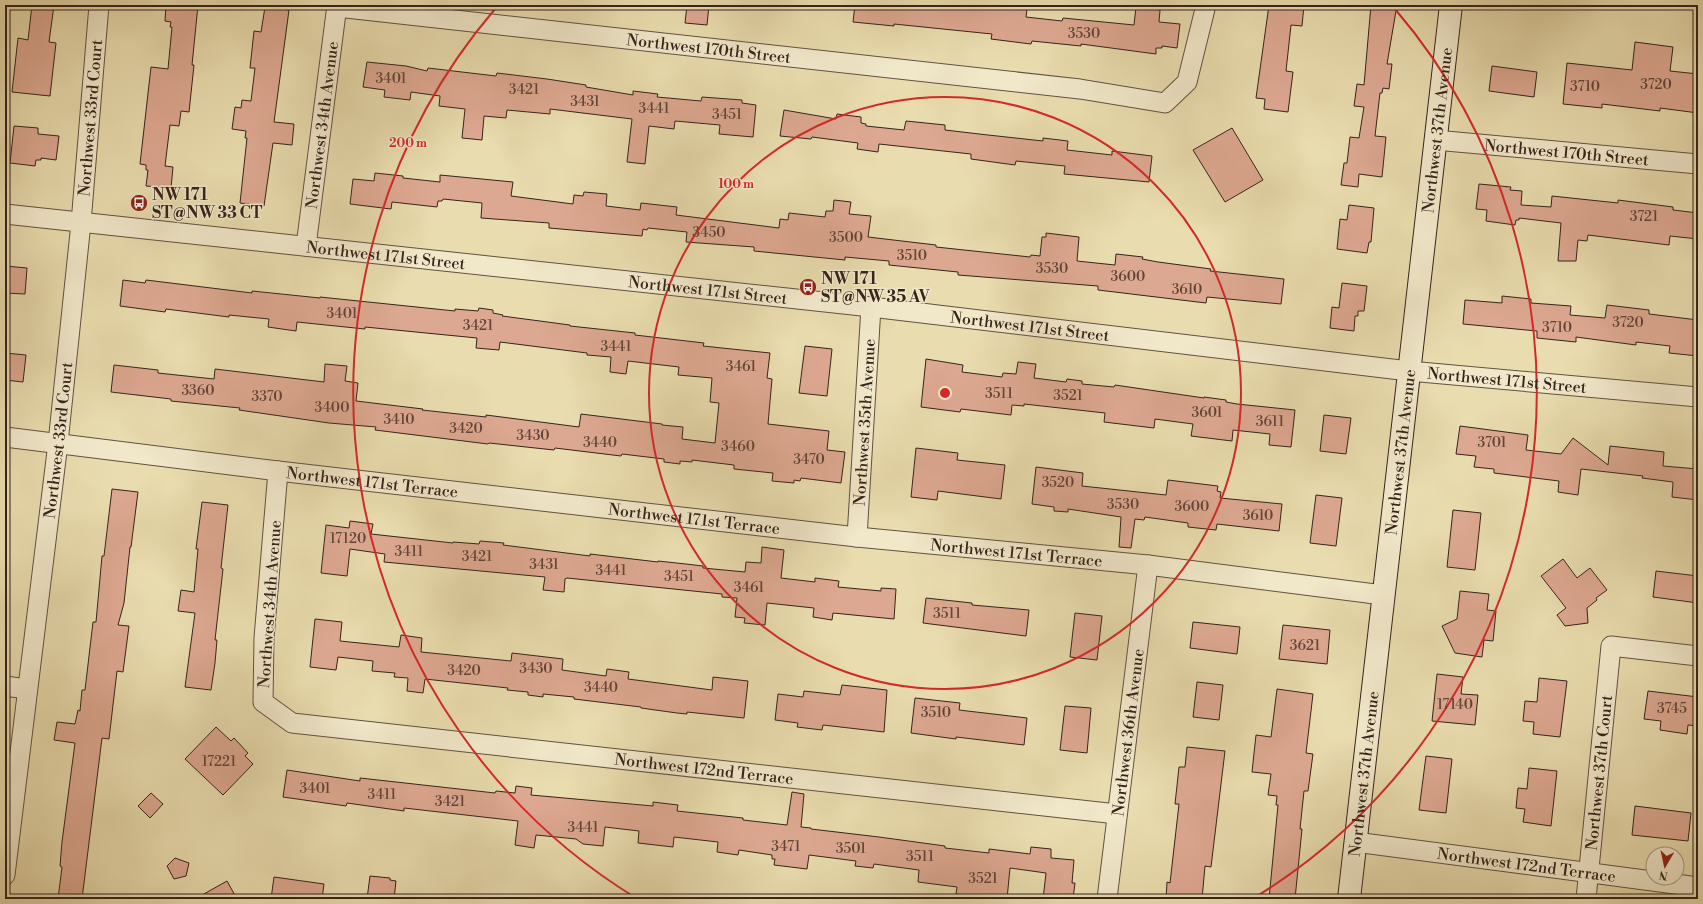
<svg xmlns="http://www.w3.org/2000/svg" width="1703" height="904" viewBox="0 0 1703 904" font-family="'Libre Bodoni',serif">
	<style>
		.building { fill: #dda891; stroke: #36231b }
		.lines { fill: none; stroke-linecap: round; stroke-linejoin: round }
		.street-casing { stroke: #635140; stroke-width: 21 }
		.secondary-casing { stroke: #36231b; stroke-width: 24 }
		.street { stroke: #f1e8ca; stroke-width: 19 }
		.secondary { stroke: #f1e8ca; stroke-width: 22 }
		.ring { fill: none; stroke: #d62828; stroke-width: 2 }
		.labels { text-anchor: middle; stroke-width: 3; stroke-linejoin: round; paint-order: stroke }
		.number-label { font-size: 14px; fill: #604438 }
		.street-label { font-size: 16px; fill: #36231b; stroke: #f1e8ca }
		.poi-label { font-size: 16px; font-weight: bold; fill: #36231b; stroke: #f1e8ca; text-anchor: start }
		.centre { fill: #d62828; stroke: #f1e8ca; stroke-width: 2 }
		.ring-label { font-size: 12px; text-anchor: middle; font-weight: bold; fill: #d62828; stroke: #f1e8ca; stroke-width: 3; stroke-linejoin: round; paint-order: stroke }
	</style>
	<rect width="100%" height="100%" fill="#e9dcae"/>
	<filter id="stains"><feTurbulence type="fractalNoise" baseFrequency=".005" numOctaves="4"/><feColorMatrix values="0 0 0 0 .2 0 0 0 0 .09 0 0 0 0 .02 0 0 0 .5 -.17"/></filter>
	<radialGradient id="worn" r=".72"><stop offset=".6" stop-color="#630" stop-opacity="0"/><stop offset="1" stop-color="#630" stop-opacity=".3"/></radialGradient>
	<path class="building" d="M32,5H54L49,42L56,43L50,96L12,92L18,38L28,40Z
		M166,5H198L192,65H194L189,112L181,111L179,126L170,125L165,166L173,167L171,188L146,186L148,170H146V165L140,164L151,67L168,69L172,27H170L171,22L165,21Z
		M687,5H709L707,25L685,23Z
		M855,5H1017V7L1027,9L1026,17L1062,21L1063,18L1134,25L1136,7L1160,10L1159,22L1180,24L1177,48L1162,46V48H1156V54L1081,44V46L1032,41L1031,44L991,39L992,34L894,24V26L853,22Z
		M1269,5H1304L1302,26L1291,25L1286,71L1293,72L1288,112L1264,109L1265,99L1256,98Z
		M1371,5H1397L1387,64H1392L1389,89L1383,88L1382,93H1380L1375,136L1386,137L1382,177L1359,174L1358,187L1341,185L1344,163H1347L1350,137L1359,138L1364,107L1354,106L1357,84L1364,85Z
		M265,7L289,10L274,122L294,124L292,145L273,143L264,206L240,203L247,138H245L246,131L232,129L235,107L241,108L242,100L251,101L255,68H250L254,31L261,32Z
		M1635,42L1673,47L1670,71L1698,74V113L1660,108V111L1602,104V108L1563,104L1567,63L1632,70Z
		M367,62L406,66L427,71L428,68L496,76L497,73L547,79L586,85V87L633,95V91L658,94L657,97L701,101L702,97L742,100V103L756,105L753,137L719,134L720,125L675,121L674,129L649,126L645,164L627,162L632,119L550,109V114L507,110L506,118L484,116L482,140L462,138L465,109L439,106L440,96L411,92L410,100L384,97L385,90L363,87Z
		M1492,66L1537,72L1534,97L1489,91Z
		M784,110L836,119L837,114L861,117V123L866,124V126L904,130L906,121L945,125V130L988,135L1043,141V138L1068,141L1067,150L1112,155V151L1152,156L1149,182L1064,174L1065,166L1016,161L1015,165L971,159V154L879,144L878,152L857,149L858,143L812,137L811,139L780,136Z
		M14,126L38,128V134L59,136L56,160L41,158V160H36L35,166L10,163Z
		M1232,128L1263,180L1225,202L1193,150Z
		M375,173L403,176V178L440,182V175L513,182L511,196L573,204L574,195L583,196L584,192L607,194L606,206L640,210L641,203L677,207L676,215L779,228L780,219L788,220L789,213L825,217L826,211H833L834,200L851,202L849,214L871,216L868,237L936,245V247L1030,257L1031,255L1040,256L1042,237H1046V233L1079,237L1077,261L1115,265L1116,254L1143,257L1142,259L1158,262L1211,269L1210,271L1284,279L1281,304L1207,297L1206,303L1098,290V286L958,275V272L889,265V261L845,257V260L754,251V247L686,242L687,232L648,228L647,230L643,229L642,236L549,228V223L481,218L482,203L443,199L442,201H438L437,207L392,202L391,209L350,204L353,179L374,181Z
		M1479,184L1511,187L1510,190L1522,191L1521,205L1551,207L1552,196L1618,203V200L1673,207V210L1698,213V239L1670,236L1669,245L1588,235L1587,241L1578,240L1576,261H1558L1561,223L1519,218V220H1516L1515,225L1486,221L1487,210L1476,209Z
		M1349,205L1374,208L1371,242H1369L1367,253L1337,249L1340,219L1347,220Z
		M5,266L27,268L25,294L5,293Z
		M123,280L145,283L146,280L252,293V291L320,298V297L455,311V309L478,311L479,308L493,310V313L503,315L502,316L570,325V326L635,333V335L704,343L703,346L770,353L767,378L772,379L768,424L829,431L827,450L845,452L841,483L801,478L800,481L794,480V483L772,481L773,473L734,469V465L692,460V462L680,461V464L664,462V459L622,454L621,456L555,448L554,450L489,443L488,444L375,430L376,427L329,423L239,410L240,408L171,401V399L111,392L114,365L158,370V373L214,379L215,369L324,382L325,364L347,366L345,381L358,383L356,401L423,409L422,410L486,417V415L579,427L581,414L662,424V425L683,427L682,439L715,443L719,403L710,402L712,378L678,375L679,367L628,361L626,374L610,372L611,357L587,355V353L500,342L499,350L476,348L477,338L365,327V329L297,322L296,331L268,327L269,319L229,315V317L166,309L165,312L120,306Z
		M1342,283L1367,286L1364,311H1358V316H1355L1354,331L1330,328L1332,307L1339,308Z
		M1502,296L1531,299V303L1571,306L1570,315L1605,318L1607,305L1649,310V314L1698,320V356L1669,353L1670,346L1636,342V345L1576,337V342L1537,338V331L1463,324L1465,300L1502,303Z
		M805,346L832,349L827,396L799,393Z
		M5,353L26,355L23,382L5,380Z
		M926,359L963,365L962,372L1002,377L1003,373L1016,374L1018,362L1036,364L1034,378L1066,382L1067,379L1082,381V384L1114,387L1115,385L1204,398V397L1226,400V402L1237,404L1295,410L1291,447L1269,445L1270,434L1233,430L1232,441L1191,436L1193,424L1155,419L1154,428L1104,422L1105,413L1024,404V406L1012,405L1011,415L961,409L960,412L921,407Z
		M1324,415L1351,418L1346,454L1320,451Z
		M1460,426L1528,435L1526,450L1561,454L1573,438L1608,465L1610,446L1664,452L1663,466L1698,469V500L1672,497L1673,482L1642,478L1643,476L1581,469L1578,495L1558,492L1559,481L1494,473V469L1474,467L1476,456L1456,454Z
		M916,448L958,453L957,460L1005,465L1001,499L938,491L937,500L911,497Z
		M1036,467L1083,473L1082,486L1166,495L1168,480L1218,486L1217,491L1221,492L1220,498L1282,504L1279,531L1217,524L1216,530L1188,527V523L1145,517L1144,520L1135,519L1131,548L1119,547L1121,517L1068,509V512L1054,511V507L1032,504Z
		M112,489L138,492L131,547H130L124,603L118,625L129,626L123,672L117,671L109,739L102,738L82,899H58L62,867L60,866L62,842L75,743L54,740L57,722L75,724L78,710L80,711L82,690H85L93,622H96L102,556H104Z
		M1316,495L1342,498L1336,546L1310,543Z
		M202,502L228,505L221,568L223,569L215,640H217L215,663L211,690L185,687L195,613L178,611L181,590L194,592L198,549H196Z
		M1453,510L1481,513L1475,570L1447,567Z
		M350,521L373,524L371,534L453,543V542L479,544L480,541L504,543L503,545L590,556V554L658,562V561L686,564L703,566V568L745,572L746,562L761,563L762,547L784,550L781,578L815,582V578L839,581L838,587L881,591V588L896,589L894,619L833,613L832,620L813,617L814,608L767,603L765,625L744,623L745,618L735,617L737,598L722,597V594L567,578L565,579L564,592L543,590L545,577L384,562L385,554L350,549L347,576L321,573L326,525L349,528Z
		M1563,559L1577,578L1590,568L1607,590L1596,598L1597,600L1587,608L1588,623L1565,626L1557,615L1566,608L1541,576Z
		M1656,571L1698,576V603L1653,597Z
		M1460,591L1489,594L1487,610L1496,611L1493,641L1484,640L1482,657L1455,653L1442,626L1457,619Z
		M926,598L972,603V605L1029,610L1026,636L923,623Z
		M1075,613L1102,616L1097,660L1070,657Z
		M315,619L342,622L340,641L399,647L401,635L422,638L421,652L511,661L512,653L563,659L562,670L606,676L607,669L629,672L628,679L712,690L713,677L748,681L744,718L687,712V714L677,713L641,708V707L574,699V697L543,694V697L528,695V692L507,690L508,688L425,679L423,693L407,691L408,678L394,677L395,673L372,671L373,661L338,657L336,670L310,667Z
		M1193,622L1240,627L1237,654L1190,648Z
		M1283,625L1330,630L1327,664L1279,659Z
		M1437,674L1463,677L1461,694L1478,695L1475,725L1432,721Z
		M1539,678L1567,681L1560,737L1533,734L1534,722L1523,721L1525,701L1537,702Z
		M1197,682L1223,685L1219,720L1193,717Z
		M842,685L887,690L884,732L823,725L822,730L797,727L798,723L775,720L778,694L803,697L804,691L840,695Z
		M1277,689L1313,694L1306,753L1313,754L1308,791H1304L1300,829H1302L1295,899H1269L1278,805H1276L1277,796L1268,795L1271,774L1252,772L1256,735L1271,737Z
		M1648,691L1698,697V726L1688,725L1687,734L1660,730L1661,721L1644,719Z
		M915,698L960,703L959,710L1027,718L1024,745L956,737V739L911,733Z
		M1065,706L1091,708L1087,753L1060,750Z
		M216,727L231,741L234,738L248,753L245,756L253,764L223,795L185,759Z
		M1187,747L1225,751L1211,867L1205,866L1202,899H1166L1167,882L1170,883L1179,804H1175L1179,767H1185Z
		M1426,756L1452,759L1446,813L1419,810Z
		M1529,768L1557,771L1551,826L1523,822L1525,809L1516,808L1518,788L1527,789Z
		M287,770L360,781V778L495,793L496,791L515,793L516,786L532,788L531,795L653,806V802L678,805L677,811L743,818V820L787,825L792,792L804,794L801,827L811,828V829L879,837L945,846V848L989,853V849L1030,854L1031,847L1051,849V858L1074,860L1072,883H1075L1073,899H1043L1046,873L1010,868L1007,899H970L971,896L956,894L957,887L918,882L919,870L874,864L873,868L855,866L856,861L809,855L807,869L774,865L775,859H772V855L739,850L738,855L717,852L718,842L674,837L673,847L638,843L639,831L605,827L603,846L583,844L576,839L536,835L534,848L515,845L518,821L404,808V811L347,803L346,806L283,797Z
		M151,793L163,804L150,818L138,806Z
		M1635,806L1691,813L1688,841L1632,835Z
		M175,858L189,863L186,876L174,879L167,866Z
		M370,876L390,878V880L396,881L394,899H367Z
		M274,877L324,884L322,899H271Z
		M227,881L237,899H195Z"/>
	<g class="lines">
		<defs>
			<g id="street">
				<path id="s1" d="M337,7L1080,89L1165,103L1187,82L1206,5"/>
				<path id="s2" d="M1435,140L1698,164"/>
				<path id="s3" d="M5,214L871,307L1409,371L1698,397"/>
				<path id="s4" d="M306,246L337,5"/>
				<path id="s5" d="M5,437L278,471L857,537L1148,565L1383,595"/>
				<path id="s6" d="M278,471L264,638L263,702L292,723L1117,814"/>
				<path id="s7" d="M857,537L871,307"/>
				<path d="M5,686L27,689"/>
				<path id="s8" d="M1355,842L1698,887"/>
				<path id="s9" d="M5,875L58,443L81,223L99,5"/>
				<path id="s10" d="M1107,899L1148,565"/>
				<path id="s11" d="M1586,899L1611,646L1698,656"/>
			</g>
			<g id="secondary">
				<path id="s12" d="M1349,899L1451,5"/>
			</g>
		</defs>
		<use href="#street" class="street-casing"/>
		<use href="#secondary" class="secondary-casing"/>
		<use href="#street" class="street"/>
		<use href="#secondary" class="secondary"/>
	</g>
	<g class="ring">
		<circle cx="945" cy="393" r="296"/>
		<path d="M636 898A592 592 0 0 1 495 9M1395 9A592 592 0 0 1 1254 898"/>
	</g>
	<defs>
		<symbol id="bus-disc" viewBox="-11 -11 22 22"><circle r="9.5" fill="#8f2418" stroke="#f1e8ca"/><path d="M-5-6H5V4H4V6H2V4H-2V6H-4V4H-5ZM-3.5-4V0h7V-4ZM-3.5 1.2v1.5H-2V1.2ZM2 1.2v1.5H3.5V1.2Z" fill="#fff"/></symbol>
	</defs>
	<g fill-rule="evenodd">
		<use href="#bus-disc" x="129" y="193" width="20" height="20"/>
		<use href="#bus-disc" x="798" y="277" width="20" height="20"/>
	</g>
	<g class="labels">
		<g class="number-label">
			<text x="1084" y="38">3530</text>
			<text x="391" y="83">3401</text>
			<text x="1656" y="89">3720</text>
			<text x="1585" y="91">3710</text>
			<text x="524" y="94">3421</text>
			<text x="585" y="106">3431</text>
			<text x="654" y="113">3441</text>
			<text x="727" y="119">3451</text>
			<text x="1644" y="221">3721</text>
			<text x="709" y="237">3450</text>
			<text x="846" y="242">3500</text>
			<text x="912" y="260">3510</text>
			<text x="1052" y="273">3530</text>
			<text x="1128" y="281">3600</text>
			<text x="1187" y="294">3610</text>
			<text x="342" y="318">3401</text>
			<text x="1628" y="327">3720</text>
			<text x="478" y="330">3421</text>
			<text x="1557" y="332">3710</text>
			<text x="616" y="351">3441</text>
			<text x="741" y="371">3461</text>
			<text x="198" y="395">3360</text>
			<text x="999" y="398">3511</text>
			<text x="1068" y="400">3521</text>
			<text x="267" y="401">3370</text>
			<text x="332" y="412">3400</text>
			<text x="1207" y="417">3601</text>
			<text x="399" y="424">3410</text>
			<text x="1270" y="426">3611</text>
			<text x="466" y="433">3420</text>
			<text x="533" y="440">3430</text>
			<text x="600" y="447">3440</text>
			<text x="1492" y="447">3701</text>
			<text x="738" y="451">3460</text>
			<text x="809" y="464">3470</text>
			<text x="1058" y="487">3520</text>
			<text x="1123" y="509">3530</text>
			<text x="1192" y="511">3600</text>
			<text x="1258" y="520">3610</text>
			<text x="348" y="543">17120</text>
			<text x="409" y="556">3411</text>
			<text x="477" y="561">3421</text>
			<text x="544" y="569">3431</text>
			<text x="611" y="575">3441</text>
			<text x="679" y="581">3451</text>
			<text x="749" y="592">3461</text>
			<text x="947" y="618">3511</text>
			<text x="1305" y="650">3621</text>
			<text x="536" y="673">3430</text>
			<text x="464" y="675">3420</text>
			<text x="601" y="692">3440</text>
			<text x="1455" y="709">17140</text>
			<text x="1672" y="713">3745</text>
			<text x="936" y="717">3510</text>
			<text x="219" y="766">17221</text>
			<text x="315" y="793">3401</text>
			<text x="382" y="799">3411</text>
			<text x="450" y="806">3421</text>
			<text x="583" y="832">3441</text>
			<text x="786" y="851">3471</text>
			<text x="851" y="853">3501</text>
			<text x="920" y="861">3511</text>
			<text x="983" y="883">3521</text>
		</g>
		<g class="street-label">
			<text dy="6" stroke="none"><textPath href="#s1" startOffset="374">Northwest 170th Street</textPath></text>
			<text dy="6" stroke="none"><textPath href="#s9" startOffset="762">Northwest 33rd Court</textPath></text>
			<text dy="6" stroke="none"><textPath href="#s4" startOffset="122">Northwest 34th Avenue</textPath></text>
			<text dy="6" stroke="none"><textPath href="#s12" startOffset="774">Northwest 37th Avenue</textPath></text>
			<text dy="6" stroke="none"><textPath href="#s2" startOffset="132">Northwest 170th Street</textPath></text>
			<text dy="6" stroke="none"><textPath href="#s3" startOffset="383">Northwest 171st Street</textPath></text>
			<text dy="6" stroke="none"><textPath href="#s3" startOffset="707">Northwest 171st Street</textPath></text>
			<text dy="6" stroke="none"><textPath href="#s3" startOffset="1031">Northwest 171st Street</textPath></text>
			<text dy="6" stroke="none"><textPath href="#s3" startOffset="1511">Northwest 171st Street</textPath></text>
			<text dy="6" stroke="none"><textPath href="#s7" startOffset="115">Northwest 35th Avenue</textPath></text>
			<text dy="6" stroke="none"><textPath href="#s9" startOffset="438">Northwest 33rd Court</textPath></text>
			<text dy="6" stroke="none"><textPath href="#s12" startOffset="450">Northwest 37th Avenue</textPath></text>
			<text dy="6" stroke="none"><textPath href="#s5" startOffset="370">Northwest 171st Terrace</textPath></text>
			<text dy="6" stroke="none"><textPath href="#s5" startOffset="694">Northwest 171st Terrace</textPath></text>
			<text dy="6" stroke="none"><textPath href="#s5" startOffset="1018">Northwest 171st Terrace</textPath></text>
			<text transform="translate(269 604) rotate(-86)" y="6">Northwest 34th Avenue</text>
			<text dy="6" stroke="none"><textPath href="#s10" startOffset="168">Northwest 36th Avenue</textPath></text>
			<text dy="6" stroke="none"><textPath href="#s6" startOffset="682">Northwest 172nd Terrace</textPath></text>
			<text dy="6" stroke="none"><textPath href="#s11" startOffset="127">Northwest 37th Court</textPath></text>
			<text dy="6" stroke="none"><textPath href="#s12" startOffset="126">Northwest 37th Avenue</textPath></text>
			<text dy="6" stroke="none"><textPath href="#s8" startOffset="173">Northwest 172nd Terrace</textPath></text>
		</g>
		<g class="poi-label">
			<text x="152" y="200">NW 171<tspan x="152" dy="18">ST@NW 33 CT</tspan></text>
			<text x="821" y="284">NW 171<tspan x="821" dy="18">ST@NW 35 AV</tspan></text>
		</g>
	</g>
	<circle cx="945" cy="393" r="6" class="centre"/>
	<g class="ring-label">
		<text x="408" y="147">200 m</text>
		<text x="736" y="188">100 m</text>
	</g>
	<rect width="1703" height="904" fill="none" stroke="#e9dcae" stroke-width="20"/>
	<rect x="6" y="6" width="1691" height="892" fill="none" stroke="#36231b" stroke-width="2"/>
	<rect x="10" y="10" width="1683" height="884" fill="none" stroke="#36231b"/>
	<g transform="translate(1665 866) rotate(189)"><circle r="19" fill="#f1e8ca" stroke="#a69984"/>
	<path d="M0-3L7 15L0 10L-7 15Z" fill="#8f2418"/>
	<text y="-6" font-size="11" font-weight="bold" text-anchor="middle" fill="#36231b">N</text>
	</g>
	<rect width="100%" height="100%" filter="url(#stains)"/>
	<rect width="100%" height="100%" fill="url(#worn)"/>
</svg>
